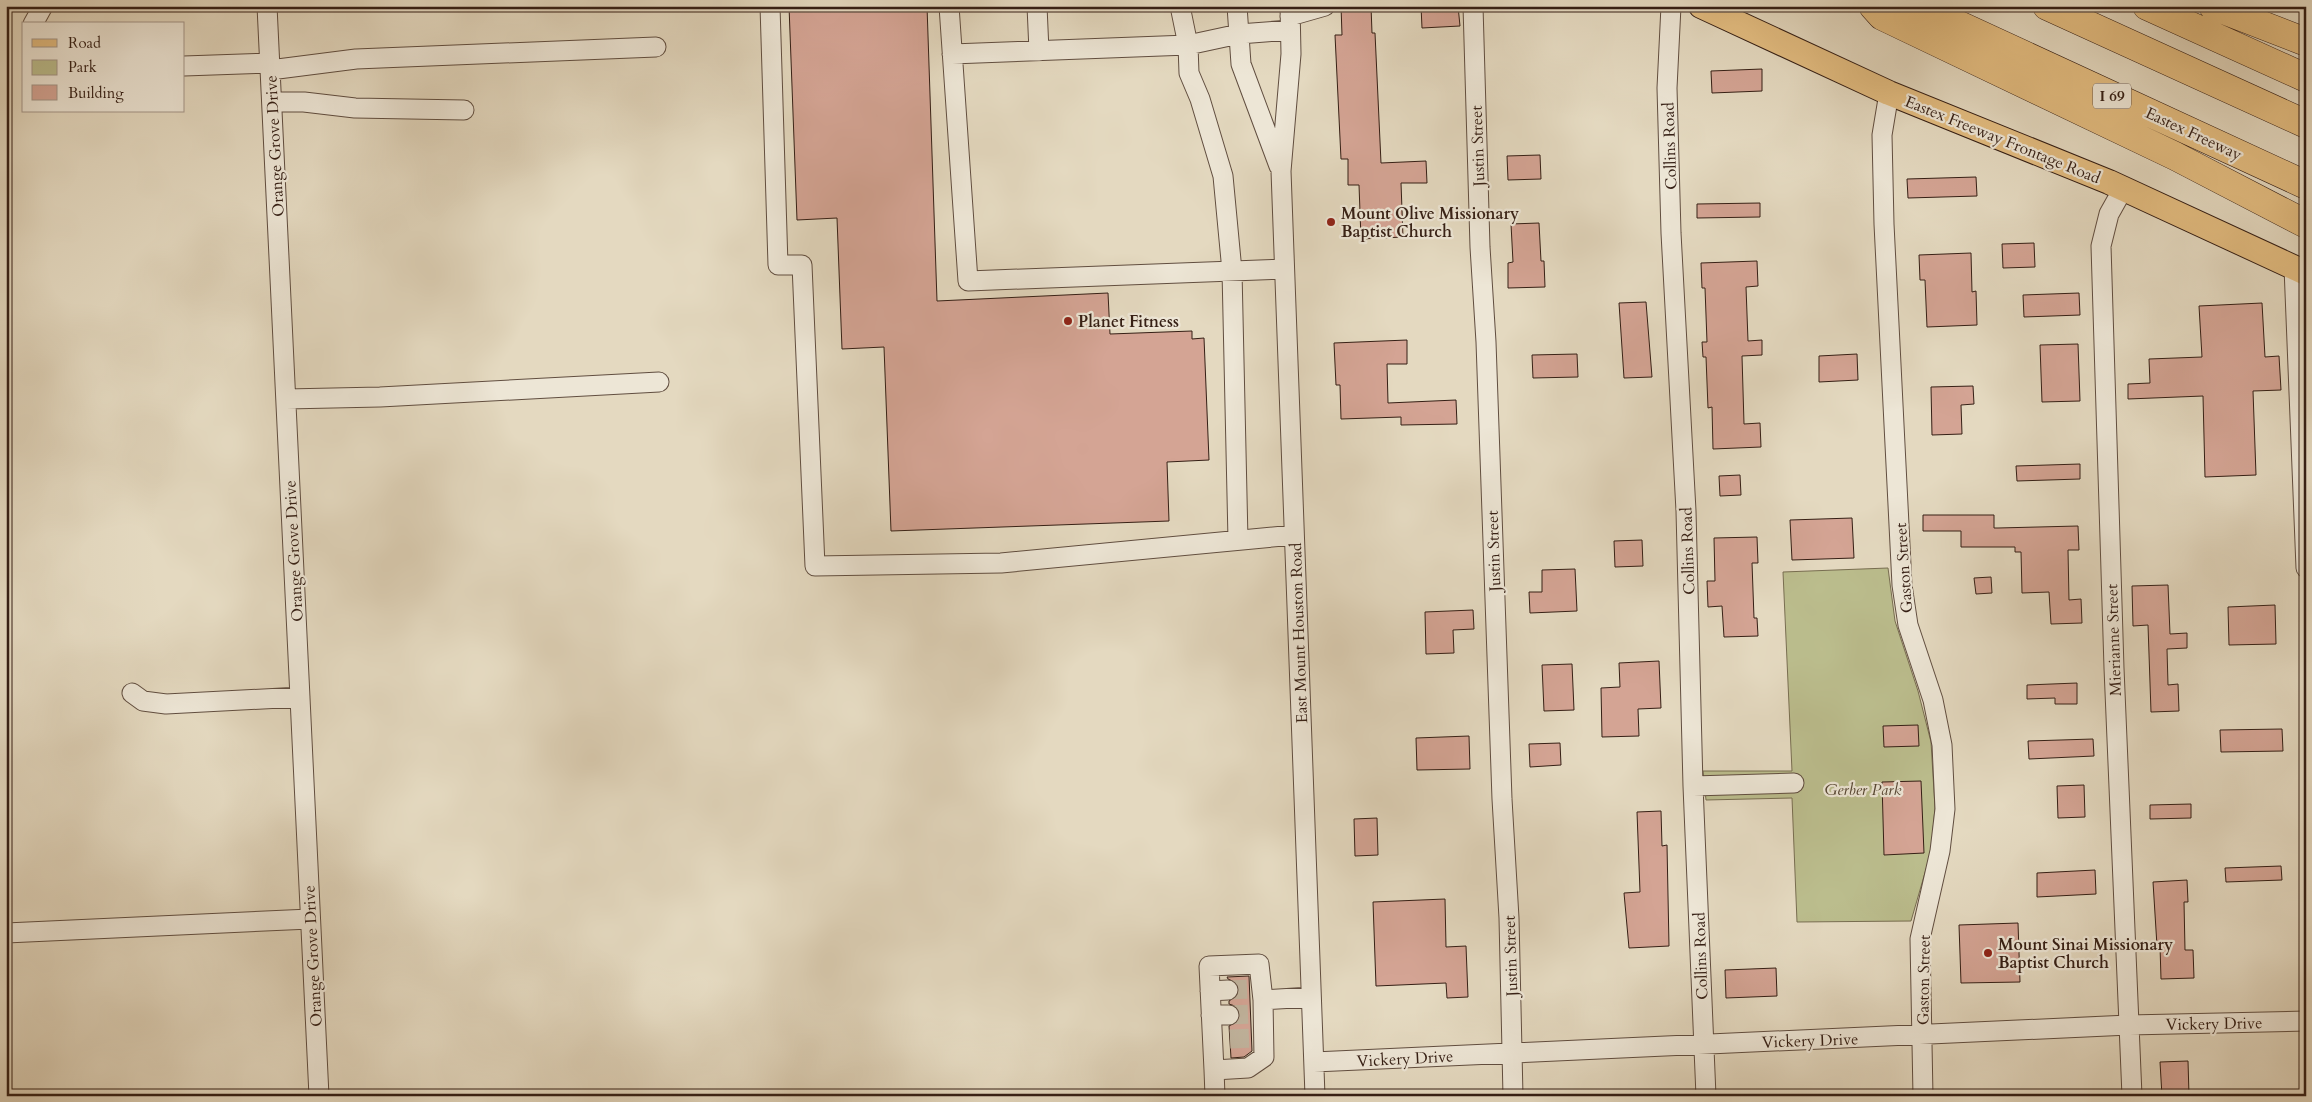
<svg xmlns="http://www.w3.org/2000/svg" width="2312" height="1102" viewBox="0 0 2312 1102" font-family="Cardo,serif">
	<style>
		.green { fill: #bbbd8d; stroke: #786e51 }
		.building { fill: #d4a494; stroke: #351f15 }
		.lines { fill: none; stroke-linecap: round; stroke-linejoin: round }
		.minor-tunnel { stroke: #c1b49e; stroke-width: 19; stroke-dasharray: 19 9; stroke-linecap: butt }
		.minor-casing { stroke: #614e40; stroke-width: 21 }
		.major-casing { stroke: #351f15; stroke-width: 26 }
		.highway-casing { stroke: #351f15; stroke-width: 29 }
		.minor { stroke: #ede6d6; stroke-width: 19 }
		.major { stroke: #e2bc80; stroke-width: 24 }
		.highway { stroke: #e2bc80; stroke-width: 28 }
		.poi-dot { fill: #8f2418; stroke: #ede6d6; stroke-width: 2 }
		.labels { text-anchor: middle; stroke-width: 4.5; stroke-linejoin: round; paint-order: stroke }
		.shield { fill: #ede6d6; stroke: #6c5b4f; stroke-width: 1 }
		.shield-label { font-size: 15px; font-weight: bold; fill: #351f15 }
		.street-label { font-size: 16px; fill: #351f15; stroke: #ede6d6 }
		.poi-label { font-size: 16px; font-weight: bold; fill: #351f15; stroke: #ede6d6; text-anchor: start }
		.park-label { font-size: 16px; font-style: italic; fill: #564633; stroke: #ede6d6 }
	</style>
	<rect width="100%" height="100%" fill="#e4d9c0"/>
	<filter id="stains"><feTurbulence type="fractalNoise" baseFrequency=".004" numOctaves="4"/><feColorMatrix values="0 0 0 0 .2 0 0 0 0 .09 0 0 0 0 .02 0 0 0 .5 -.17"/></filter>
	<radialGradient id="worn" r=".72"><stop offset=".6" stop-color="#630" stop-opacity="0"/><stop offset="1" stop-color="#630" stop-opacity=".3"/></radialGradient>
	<path class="green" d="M1888,568L1895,621L1918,691L1931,742L1935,808L1931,852L1911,921L1797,922L1792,798L1706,800L1703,771H1792L1783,572Z"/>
	<path class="building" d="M789,6H927L937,301L1108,293L1110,334L1192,331V339L1204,338L1209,460L1167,462L1169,521L891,531L884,347L842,349L837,218L797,220Z
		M1341,6H1371L1372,33H1375L1381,163L1426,161L1427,183H1401L1403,237L1361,239L1359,185H1348V159H1341L1335,35H1342Z
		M1421,6H1458L1460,26L1422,28Z
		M1762,69V91L1712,93L1711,71Z
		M1540,155L1541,179L1508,180L1507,156Z
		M1976,177L1977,196L1908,198L1907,179Z
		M1760,203V217L1697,218V204Z
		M1539,223L1541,261H1544L1545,287L1508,288V263L1513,262L1511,224Z
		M2034,243L2035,267L2003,268L2002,244Z
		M1971,253L1972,292L1976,291L1977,325L1927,327L1925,280H1920L1919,255Z
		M1757,261L1758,286L1746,287L1748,341L1762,340V355L1742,356L1744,424L1760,423L1761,447L1713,449L1712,407L1708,408L1706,357H1703L1702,342H1707L1705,288H1702L1701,263Z
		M2079,293L2080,315L2024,317L2023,295Z
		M1646,302L1652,377L1624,378L1619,303Z
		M2262,303L2265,357L2279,356L2281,390L2253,391L2256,475L2205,477L2203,396L2128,399V384L2150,383L2149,359L2202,357L2199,306Z
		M1407,340V364H1387L1388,403L1456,400L1457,424L1401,425V417L1341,419L1340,385H1336L1334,343Z
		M2078,344L2080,401L2042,402L2040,345Z
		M1577,354L1578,377L1533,378L1532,355Z
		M1857,354L1858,380L1819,382V356Z
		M1973,386L1974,404L1961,405L1962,434L1932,435L1931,387Z
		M2080,464V479L2017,481L2016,466Z
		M1740,475L1741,495L1720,496L1719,476Z
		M1923,515H1994V528H1998L2078,526L2079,550H2068L2069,600L2081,599L2082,623L2051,624L2049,592L2022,593L2021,552H2015V547H1961V531H1923Z
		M1852,518L1854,558L1792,560L1790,520Z
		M1757,537L1758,563H1752L1754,618H1757L1758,636L1724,637L1722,606L1708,607L1707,581H1715L1714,538Z
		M1642,540L1643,566L1615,567L1614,541Z
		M1575,569L1577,611L1530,613L1529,592H1542V570Z
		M1991,577L1992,593L1976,594L1974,578Z
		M2168,585L2170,634L2187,633V648L2167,649L2168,685L2178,684L2179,711L2151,712L2148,625L2133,626L2132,586Z
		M2275,605L2276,644L2229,645L2228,607Z
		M1473,610L1474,629L1453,630L1454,653L1426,654L1425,612Z
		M1659,661L1661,708L1638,709L1639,736L1602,737L1601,688L1620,687L1619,663Z
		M1572,664L1574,710L1544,711L1542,665Z
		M2077,683V704H2055V698L2027,699V685Z
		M1918,725L1919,746L1884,747L1883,726Z
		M2282,729L2283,751L2221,752L2220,730Z
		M1469,736L1470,769L1417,770L1416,738Z
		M2093,739L2094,756L2029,759L2028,741Z
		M1560,743L1561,765L1530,767L1529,744Z
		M1921,781L1924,853L1884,855L1882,782Z
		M2084,785L2085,817L2058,818L2057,786Z
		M2191,804V818L2150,819V805Z
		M1661,811L1662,846L1667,845L1669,946L1629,948L1624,893L1640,892L1637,812Z
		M1377,818L1378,855L1355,856L1354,819Z
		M2281,866L2282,880L2226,882L2225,868Z
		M2095,870L2096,894L2037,897V873Z
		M2187,880L2188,902H2184L2185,950H2193L2194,978L2161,979L2160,946H2157L2153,882Z
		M1445,899L1446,947L1466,946L1468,997L1447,998L1446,983L1376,986L1373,902Z
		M2018,923L2020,982L1961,983L1959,925Z
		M1776,968L1777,996L1726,998L1725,970Z
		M1249,976L1252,1051L1244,1057L1231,1058L1229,1026L1238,1021L1240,1015L1235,1006L1229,1004V1001L1238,995L1239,990L1237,983L1228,979L1227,977Z
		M2188,1061L2189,1095L2162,1096L2160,1062Z"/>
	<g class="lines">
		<path class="minor-tunnel" d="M1228,990L1250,989
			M1229,1015L1251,1014
			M1230,1039L1252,1038"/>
		<defs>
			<path id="minor" d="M267,6L319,1096
				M770,6L778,265H802L815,566L1001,563L1294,535
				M949,6L968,281L1284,269
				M1037,6L1039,51
				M1180,6L1188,45L1189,73L1200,99L1223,176L1232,271L1238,540
				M1237,6L1241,64L1279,166
				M1290,6L1291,54L1281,171L1315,1096
				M1473,6L1480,247L1486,342L1502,799L1509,918L1513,1096
				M1671,6L1667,88L1671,233L1686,511L1693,786L1706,1096
				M1290,16L1325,6
				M33,24L43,6
				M952,54L1188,45L1239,34L1290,30
				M184,66L270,63
				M270,70L356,59L656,47
				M1889,93L1882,135L1884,224L1902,585L1908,625L1933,700L1942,745L1945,809L1940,851L1920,939L1923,1096
				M272,102H304L355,108L464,110
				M2123,189L2109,214L2101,246L2114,668L2132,1096
				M2294,267L2306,568
				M286,399L380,397L659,382
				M132,693L143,701L166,704L300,697
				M1693,786L1794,783
				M6,933L310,919
				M1210,991L1228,990
				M1263,1000L1259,964L1209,966L1214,1070L1248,1068L1264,1057L1263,1000L1311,997
				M1211,1015H1229
				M1314,1062L2129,1025L2306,1021
				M1214,1070L1215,1096"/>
			<path id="major" d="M1701,6L1889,93L2109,182L2306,273"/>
			<path id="highway" d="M1873,6L1882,16L2175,156L2306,224
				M1918,6L2306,185
				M2047,6L2306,124
				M2147,6L2306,78
				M2213,6L2306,42"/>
		</defs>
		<use href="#minor" class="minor-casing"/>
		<use href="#major" class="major-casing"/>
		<use href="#highway" class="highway-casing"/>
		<use href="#minor" class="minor"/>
		<use href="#major" class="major"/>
		<use href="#highway" class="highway"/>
	</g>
	<g class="poi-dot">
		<circle cx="1331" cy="222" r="5"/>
		<circle cx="1068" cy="321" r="5"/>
		<circle cx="1988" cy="953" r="5"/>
	</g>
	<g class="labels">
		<rect class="shield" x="2093" y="83.5" width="38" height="25" rx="4"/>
		<g class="shield-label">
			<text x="2112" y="101">I 69</text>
		</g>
		<g class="street-label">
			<text transform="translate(2194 133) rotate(25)" y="6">Eastex Freeway</text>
			<text transform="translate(2003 139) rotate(22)" y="6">Eastex Freeway Frontage Road</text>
			<text transform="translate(274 146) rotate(-93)" y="6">Orange Grove Drive</text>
			<text transform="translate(1477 146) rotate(-92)" y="6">Justin Street</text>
			<text transform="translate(1669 146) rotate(-92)" y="6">Collins Road</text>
			<text transform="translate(293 551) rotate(-93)" y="6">Orange Grove Drive</text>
			<text transform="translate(1493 551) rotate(-92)" y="6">Justin Street</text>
			<text transform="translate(1687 551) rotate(-92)" y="6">Collins Road</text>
			<text transform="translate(1903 568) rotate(-94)" y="6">Gaston Street</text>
			<text transform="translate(1298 633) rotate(-92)" y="6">East Mount Houston Road</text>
			<text transform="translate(2113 640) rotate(-92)" y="6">Mierianne Street</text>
			<text transform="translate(312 956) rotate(-93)" y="6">Orange Grove Drive</text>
			<text transform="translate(1510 956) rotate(-92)" y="6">Justin Street</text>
			<text transform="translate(1700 956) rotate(-92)" y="6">Collins Road</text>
			<text transform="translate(1923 980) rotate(-89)" y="6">Gaston Street</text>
			<text transform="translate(2214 1023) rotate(-1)" y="6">Vickery Drive</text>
			<text transform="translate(1810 1040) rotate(-2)" y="6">Vickery Drive</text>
			<text transform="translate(1405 1058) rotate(-3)" y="6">Vickery Drive</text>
		</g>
		<g class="poi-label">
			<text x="1341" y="219">Mount Olive Missionary<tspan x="1341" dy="18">Baptist Church</tspan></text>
			<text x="1078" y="327">Planet Fitness</text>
			<text x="1998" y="950">Mount Sinai Missionary<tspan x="1998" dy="18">Baptist Church</tspan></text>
		</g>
		<g class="park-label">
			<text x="1863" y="795">Gerber Park</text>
		</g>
	</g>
	<rect width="2312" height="1102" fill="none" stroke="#e4d9c0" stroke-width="25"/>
	<rect x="8" y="8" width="2297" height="1087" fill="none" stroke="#351f15" stroke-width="2.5"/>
	<rect x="12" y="12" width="2287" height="1077" fill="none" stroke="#351f15"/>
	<rect x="22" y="22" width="162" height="90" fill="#ede6d6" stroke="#a39689"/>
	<rect x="32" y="39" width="25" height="8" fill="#e2bc80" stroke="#a39689"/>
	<text x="68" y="48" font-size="15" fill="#351f15">Road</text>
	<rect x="32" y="60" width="25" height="15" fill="#bbbd8d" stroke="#a39689"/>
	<text x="68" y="72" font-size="15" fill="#351f15">Park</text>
	<rect x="32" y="85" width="25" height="15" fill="#d4a494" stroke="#a39689"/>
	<text x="68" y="98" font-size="15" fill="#351f15">Building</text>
	<rect width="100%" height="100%" filter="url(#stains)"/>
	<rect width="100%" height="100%" fill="url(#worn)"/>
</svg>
